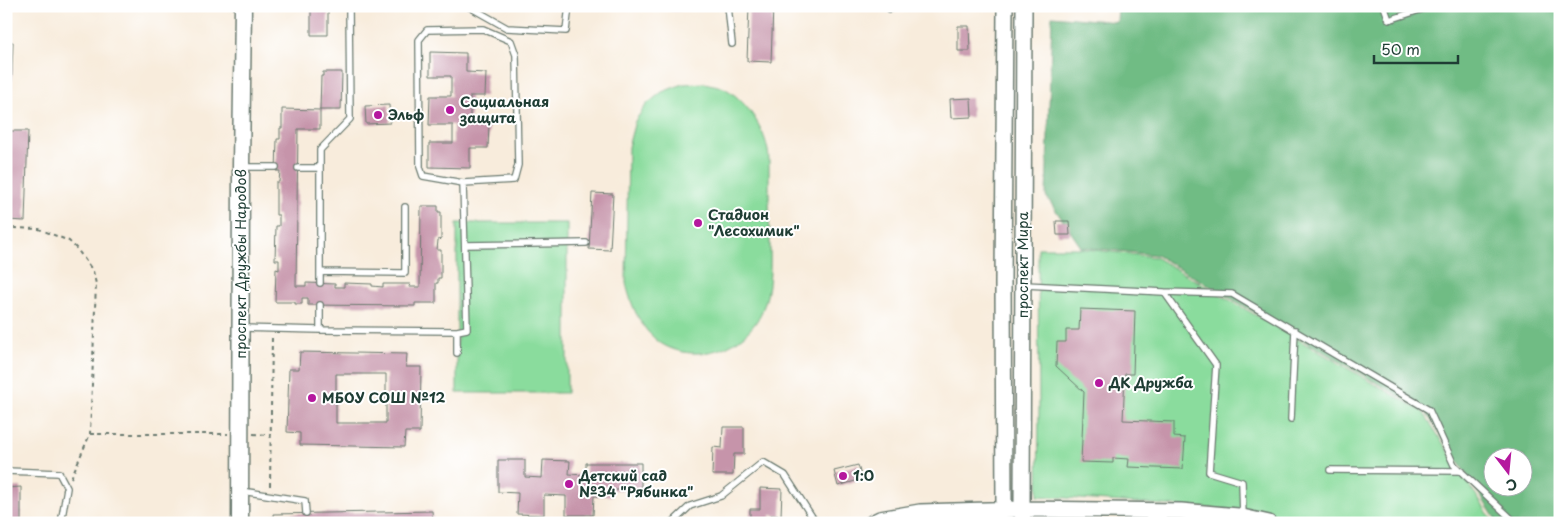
<svg xmlns="http://www.w3.org/2000/svg" width="1566" height="529" viewBox="0 0 1566 529" font-family="'Playpen Sans',sans-serif">
	<style>
		.green { fill: #8adc9d; stroke: #548c68 }
		.forest { fill: #6fbc84; stroke: #477c5c; fill-rule: evenodd }
		.building { fill: #c694aa; fill-rule: evenodd }
		.lines { fill: none; stroke-linecap: round; stroke-linejoin: round }
		.service-casing { stroke: #6b7a6f; stroke-width: 8 }
		.tertiary-casing { stroke: #6b7a6f; stroke-width: 18 }
		.secondary-casing { stroke: #6b7a6f; stroke-width: 19 }
		.path { stroke: #6b7a6f; stroke-width: 2; stroke-dasharray: 4 4; stroke-linecap: butt }
		.service { stroke: #fff; stroke-width: 5.5 }
		.tertiary { stroke: #fff; stroke-width: 15 }
		.secondary { stroke: #fff; stroke-width: 16 }
		.poi-dot { fill: #b5179e; stroke: #fff; stroke-width: 2 }
		.labels { text-anchor: middle; stroke-width: 4; stroke-linejoin: round; paint-order: stroke }
		.poi-label { font-size: 14px; font-weight: bold; fill: #1f3d34; stroke: #fff; text-anchor: start }
		.street-label { font-size: 14px; fill: #1f3d34; stroke: #fff }
	</style>
	<rect width="100%" height="100%" fill="#fff"/>
	<filter id="ink" filterUnits="userSpaceOnUse"><feTurbulence type="fractalNoise" baseFrequency=".02" numOctaves="2"/><feDisplacementMap in="SourceGraphic" scale="10" xChannelSelector="R" yChannelSelector="G"/><feConvolveMatrix kernelMatrix="1 2 1 2 8 2 1 2 1" color-interpolation-filters="sRGB"/></filter>
	<filter id="wash" filterUnits="userSpaceOnUse"><feTurbulence type="fractalNoise" baseFrequency=".0096" numOctaves="4" result="noise"/><feDisplacementMap in="SourceGraphic" scale="20" xChannelSelector="R" yChannelSelector="G"/><feGaussianBlur stdDeviation="1.12" result="paint"/><feColorMatrix in="noise" values="0 0 0 0 0 0 0 0 0 0 0 0 0 0 0 0 0 1.4 0 .05"/><feComposite in="paint" operator="in"/></filter>
	<g filter="url(#wash)">
		<rect width="100%" height="100%" fill="#f8ecdc"/>
		<path class="green" d="M705,83C711,85 718,85 724,88C745,99 764,127 768,151C769,156 769,162 769,167C769,191 769,215 770,240C770,264 772,289 762,311C746,349 694,366 659,342C640,328 631,305 626,283L628,147L635,121L647,104L662,92L683,84Z
			M457,223H567V393H457Z
			M1038,248H1077L1155,257L1423,412L1494,523H1287L1235,510L1038,496L1039,409Z"/>
		<path class="forest" d="M1118,6H1560V523H1498L1425,411L1156,255L1081,247L1046,196L1052,16L1117,22ZM1494,456H1524V486H1494Z"/>
		<g id="blocks">
			<path class="building" d="M311,6H328V35H311Z
				M670,6H681L680,11H670Z
				M749,6H773L771,62L747,61Z
				M958,26H969L970,51H958Z
				M6,42H13L10,131H28L25,221L7,220L10,131H6Z
				M430,52L466,53V72L486,73L485,96H470V123L489,124L488,148H470V168L429,167V143H453V125H429L430,96H451V76H430Z
				M323,72H342L341,110H320L321,76H323Z
				M971,98L972,117L951,118L950,99Z
				M389,105L390,123L366,124L365,106Z
				M282,109L320,110V129H298L296,286H306V283L335,284V287H344V283L372,284V286L383,287V284H410L409,287H420L421,206H438V212H441V239L438,240L437,250H441V278H438V283H436V303H415V306L308,305V298H302V304H295V302H275L276,269L279,270V260H275L276,226H279V215H276V182H279L280,171H276L277,139H280V128H282Z
				M592,193L613,194L610,250L589,249Z
				M1056,221H1069L1070,235H1057Z
				M1080,309L1135,311L1133,374H1125L1123,420L1174,422V437L1185,438L1183,469L1128,467L1129,459L1113,458V463L1081,462L1084,392L1056,366L1057,342H1066V330H1079Z
				M300,352L407,354L406,367H421L420,432H405L404,447L300,445V433L287,432L289,369H299ZM336,374H386V423H336Z
				M723,427H744V454H734L733,475H712L713,447L722,448Z
				M498,460H525V477L542,478L543,460L570,461L569,474L586,475V463H641V490H612V496H594L593,515H566V496L544,495V515L517,514L518,493L498,492Z
				M858,465L862,479L838,486L834,471Z
				M21,487V523H6V488Z
				M760,488L782,489L781,516L771,515V523H750V509H760Z
				M432,511L433,523H274L273,514Z"/>
		</g>
	</g>
	<g filter="url(#ink)">
		<use href="#blocks" fill-opacity="0" stroke="#6b7a6f" stroke-width="1"/>
		<g class="lines">
			<defs>
				<path id="service" d="M468,6L507,28L566,31L569,6
					M728,6L732,44
					M890,6V9
					M1384,6L1389,20L1432,6
					M483,29L511,41L516,55L518,165L514,180L463,183L423,176L420,167L419,40L427,30Z
					M243,167H276
					M298,168H320
					M6,227V232
					M465,245L586,243
					M320,272L405,273V207
					M320,283V150L350,119L349,6
					M1025,285L1164,292L1216,365L1209,472L1242,482L1243,517
					M1164,292L1232,294L1429,410L1454,465L1516,523
					M242,328L320,330V305
					M320,330L457,331L467,329L463,183
					M457,331V353
					M1291,419L1295,330
					M1330,470L1461,471
					M6,471L59,473L67,488L61,523
					M242,491L305,501L306,513
					M672,523L690,506L721,496L763,462L785,475L816,523"/>
				<path id="tertiary" d="M872,523L880,519L920,512L1022,509L1181,511L1238,516L1269,523
					M1005,523L1004,510L1003,283L1005,6
					M1023,523L1022,509L1024,6"/>
				<path id="secondary" d="M240,523L241,167L243,6"/>
			</defs>
			<use href="#service" class="service-casing"/>
			<use href="#tertiary" class="tertiary-casing"/>
			<use href="#secondary" class="secondary-casing"/>
			<path class="path" d="M14,228L39,229L69,241L77,249L93,271L96,284L90,434
				M253,434L270,435
				M71,478L90,434H228
				M270,486L272,336"/>
			<use href="#service" class="service"/>
			<use href="#tertiary" class="tertiary"/>
			<use href="#secondary" class="secondary"/>
		</g>
	</g>
	<g class="poi-dot">
		<circle cx="450" cy="110" r="5"/>
		<circle cx="378" cy="115" r="5"/>
		<circle cx="698" cy="223" r="5"/>
		<circle cx="1099" cy="383" r="5"/>
		<circle cx="312" cy="398" r="5"/>
		<circle cx="843" cy="476" r="5"/>
		<circle cx="569" cy="484" r="5"/>
	</g>
	<g class="labels">
		<g class="poi-label">
			<text x="460" y="107">Социальная<tspan x="460" dy="16">защита</tspan></text>
			<text x="388" y="120">Эльф</text>
			<text x="708" y="220">Стадион<tspan x="708" dy="16">"Лесохимик"</tspan></text>
			<text x="1109" y="388">ДК Дружба</text>
			<text x="322" y="403">МБОУ СОШ №12</text>
			<text x="579" y="481">Детский сад<tspan x="579" dy="16">№34 "Рябинка"</tspan></text>
			<text x="853" y="481">1:0</text>
		</g>
		<g class="street-label">
			<text transform="translate(241 264) rotate(-90)" y="5">проспект Дружбы Народов</text>
			<text transform="translate(1023 265) rotate(-90)" y="5">проспект Мира</text>
		</g>
	</g>
	<rect width="1566" height="529" fill="none" stroke="#fff" stroke-width="25"/>
	<g transform="translate(1508 472) rotate(164)"><circle r="24" fill="#ffffff" stroke="#a5b1ae"/>
	<path d="M0-4L9 19L0 12L-9 19Z" fill="#b5179e"/>
	<text y="-8" font-size="14" font-weight="bold" text-anchor="middle" fill="#1f3d34">С</text>
	</g>
	<path d="M1374 55v8h84v-8" fill="none" stroke="#1f3d34" stroke-width="2.5"/>
	<text x="1381" y="55" font-size="15" fill="#1f3d34" stroke="#ffffff" stroke-width="4" paint-order="stroke">50 m</text>
</svg>
